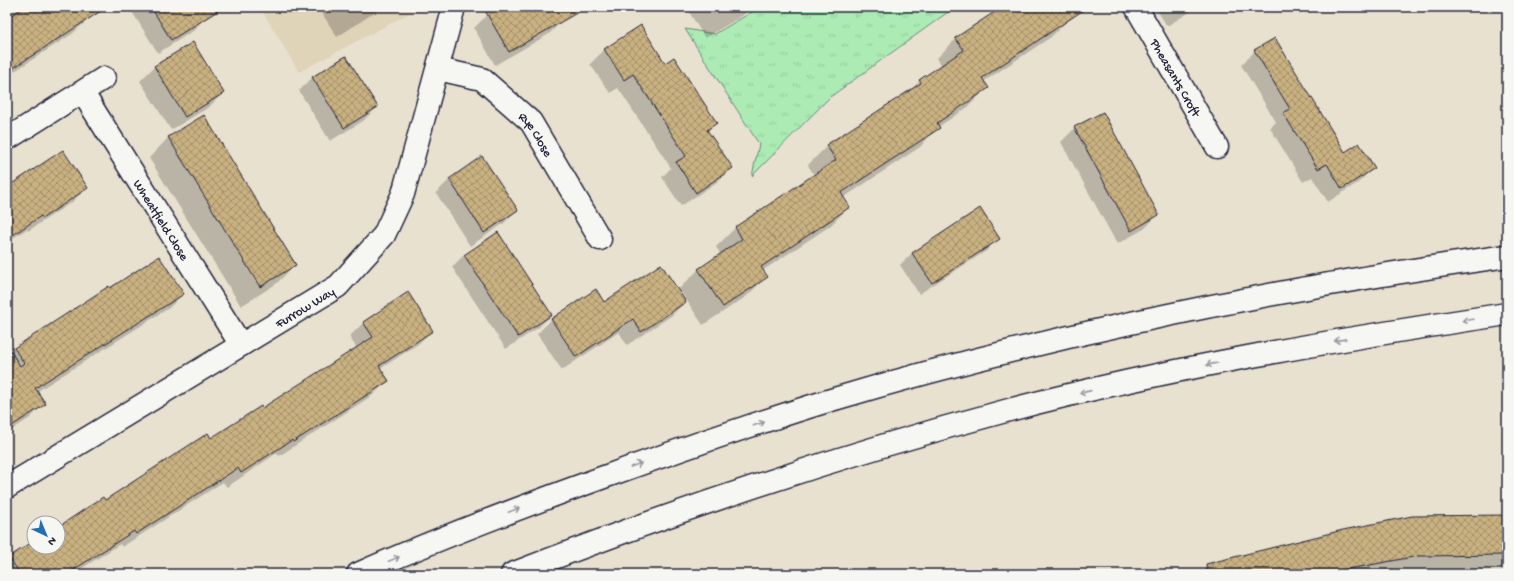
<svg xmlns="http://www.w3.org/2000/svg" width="1514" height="581" viewBox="0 0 1514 581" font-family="'Gochi Hand',sans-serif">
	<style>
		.built { fill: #dfd3b8 }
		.grass { fill: url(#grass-tufts); stroke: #678778 }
		.shadow { fill: #0003 }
		.building { fill: url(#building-cross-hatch); stroke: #22223b }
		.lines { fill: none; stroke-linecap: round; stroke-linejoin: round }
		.minor-casing { stroke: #22223b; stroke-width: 25 }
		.motorway-casing { stroke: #22223b; stroke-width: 25 }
		.minor { stroke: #f6f6f2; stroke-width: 22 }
		.motorway { stroke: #f6f6f2; stroke-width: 22 }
		.oneway { stroke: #9797a0 }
		.labels { text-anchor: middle; stroke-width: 4; stroke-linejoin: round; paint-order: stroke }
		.street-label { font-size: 13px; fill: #22223b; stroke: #f6f6f2 }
	</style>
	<defs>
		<pattern id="grass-tufts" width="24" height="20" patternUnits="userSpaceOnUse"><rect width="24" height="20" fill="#acecb4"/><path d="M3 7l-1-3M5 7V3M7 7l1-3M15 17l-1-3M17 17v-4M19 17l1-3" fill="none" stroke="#94ca9c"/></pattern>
		<pattern id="building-cross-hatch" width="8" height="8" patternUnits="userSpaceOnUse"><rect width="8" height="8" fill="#c9b181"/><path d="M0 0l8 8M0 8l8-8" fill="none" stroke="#a3906b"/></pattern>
	</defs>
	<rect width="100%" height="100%" fill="#e8e1d0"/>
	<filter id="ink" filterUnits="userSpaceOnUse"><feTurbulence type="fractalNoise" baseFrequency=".025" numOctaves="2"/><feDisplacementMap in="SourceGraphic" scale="8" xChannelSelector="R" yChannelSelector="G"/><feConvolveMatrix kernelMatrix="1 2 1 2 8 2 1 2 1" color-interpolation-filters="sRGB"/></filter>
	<g filter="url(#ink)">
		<path class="built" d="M260,7H421L299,72Z"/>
		<path class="grass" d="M760,7H955L830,97L752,176L759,144L685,29L715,34Z"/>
		<path class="shadow" d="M25,7H102L72,34L7,76V19Z
			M129,7H199L206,17L193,31L158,53Z
			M318,7H383L337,37Z
			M501,7H555L563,20L549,34L495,65L474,28L488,14Z
			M686,7H751L742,16L705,38Z
			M1004,7H1063L1070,18L1051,37L983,82L987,88L968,107L938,127L920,147L843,198L849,207L830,226L762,271L766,277L747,296L703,325L679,289L698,270L721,255L716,247L735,228L814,175L808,165L827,146L906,94L920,81L942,66L937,58L956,39Z
			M1155,7H1198L1167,26Z
			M640,26L665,64L716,123L707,132L731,168L717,182L681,206L662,177L671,168L618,88L610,93L590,64L604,50Z
			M192,43L223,93L209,107L171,130L140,81L154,67Z
			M1255,51L1344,153L1373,168L1359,182L1328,202L1312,177L1303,182L1270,128L1276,122L1241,65Z
			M313,77L377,107L363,121L330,141L299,91Z
			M203,117L295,265L276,284L241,306L149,158L168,138Z
			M1075,128L1158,215L1144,229L1117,244L1061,142Z
			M450,179L517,210L503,224L470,246L436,193Z
			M12,182L13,184L86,188L72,202L28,231L27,229L7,242V185Z
			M998,238L986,251L919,294L900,265L912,253Z
			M464,255L551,315L539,327L506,349L452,267Z
			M110,290L183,294L169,308L36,392L44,404L30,418L7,433V356L14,348Z
			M595,291L603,303L685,302L671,316L627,345L619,332L562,370L537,334L551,320Z
			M408,294L432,330L418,344L380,369L387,381L373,395L279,456L277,453L227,487L223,482L122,547L120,544L73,574H7V560L9,558L34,542V547H58V527L103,498L105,501L262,409L357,348L349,337L363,323Z
			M1507,516V569H1403L1379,574H1205Z"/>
		<path class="building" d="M24,7H107L7,72V18Z
			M151,7H224L171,40Z
			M483,7H587L509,52Z
			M1002,7H1088L982,78L989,88L937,123L940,128L841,193L850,207L761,267L768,277L723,307L698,269L742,239L735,227L836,160L826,145L921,83L919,80L964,50L955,38Z
			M641,25L665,63L674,57L717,123L707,130L733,168L696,193L676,162L686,156L633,74L624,80L604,49Z
			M1275,38L1345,152L1359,143L1375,168L1342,189L1327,164L1318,169L1283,113L1290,109L1254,50Z
			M193,42L224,93L185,117L154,66Z
			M346,56L378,107L344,128L312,77Z
			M1103,112L1159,215L1131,231L1074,127Z
			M204,115L296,265L260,287L168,137Z
			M63,150L88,188L43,218L41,216L7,239V187Z
			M482,156L518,210L484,233L449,179Z
			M980,208L1000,239L932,283L912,253Z
			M498,232L552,315L518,337L464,255Z
			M159,256L184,294L35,388L46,404L7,429V345L20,366L24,363L14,348L109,286L110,288Z
			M661,264L686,302L641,332L633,319L576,357L551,319L596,289L604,302Z
			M408,292L433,331L379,366L389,381L293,442L292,440L241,473L238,468L136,534L134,531L67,574H20L9,557L34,541V547H58V527L103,497L105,500L208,433L211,438L261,406L262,408L373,337L363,322Z
			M1507,515V555L1418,556L1322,574H1207L1206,564L1343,530L1412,516Z"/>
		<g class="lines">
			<defs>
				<g id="minor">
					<path id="s1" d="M1136,7L1217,147"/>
					<path id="s2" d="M438,69L482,79L531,122L600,239"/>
					<path id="s3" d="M83,93L241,345"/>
					<path d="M7,139L104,78"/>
					<path id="s4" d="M7,487L338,286L384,235L403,194L454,7"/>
				</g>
				<path id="motorway" d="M358,574C438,538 521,507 604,477C679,450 755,423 831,400C1052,334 1279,288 1507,256
					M512,574C674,511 840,455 1009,410C1172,367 1340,339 1507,314"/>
			</defs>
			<use href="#minor" class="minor-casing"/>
			<use href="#motorway" class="motorway-casing"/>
			<use href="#minor" class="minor"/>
			<use href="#motorway" class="motorway"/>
		</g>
		<defs><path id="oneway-shaft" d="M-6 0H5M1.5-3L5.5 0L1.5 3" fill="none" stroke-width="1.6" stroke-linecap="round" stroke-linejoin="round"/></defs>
		<g class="oneway">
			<use href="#oneway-shaft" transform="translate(1468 320) rotate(172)"/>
			<use href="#oneway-shaft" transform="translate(1340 340) rotate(169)"/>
			<use href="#oneway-shaft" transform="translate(1212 364) rotate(169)"/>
			<use href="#oneway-shaft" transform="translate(1085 392) rotate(167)"/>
			<use href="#oneway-shaft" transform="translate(759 424) rotate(-18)"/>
			<use href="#oneway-shaft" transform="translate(636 465) rotate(-20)"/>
			<use href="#oneway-shaft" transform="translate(514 510) rotate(-22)"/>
			<use href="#oneway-shaft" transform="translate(394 559) rotate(-22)"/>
		</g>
	</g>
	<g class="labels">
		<g class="street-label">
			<text dy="5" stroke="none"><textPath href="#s1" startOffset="81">Pheasants Croft</textPath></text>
			<text dy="5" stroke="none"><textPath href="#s2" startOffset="123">Rye Close</textPath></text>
			<text dy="5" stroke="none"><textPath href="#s3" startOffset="149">Wheatfield Close</textPath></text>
			<text dy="5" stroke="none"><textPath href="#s4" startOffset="348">Furrow Way</textPath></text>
		</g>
	</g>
	<rect width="1514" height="581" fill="none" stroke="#f6f6f2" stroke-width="24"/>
	<rect x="12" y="12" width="1490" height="557" fill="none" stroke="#22223b" stroke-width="1.5" filter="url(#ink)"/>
	<g transform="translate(46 535) rotate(136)"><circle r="19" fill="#f6f6f2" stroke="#a1a1a9"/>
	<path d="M0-3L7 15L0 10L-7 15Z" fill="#1f6fb2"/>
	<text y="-6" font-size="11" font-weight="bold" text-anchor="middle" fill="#22223b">N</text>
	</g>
</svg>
